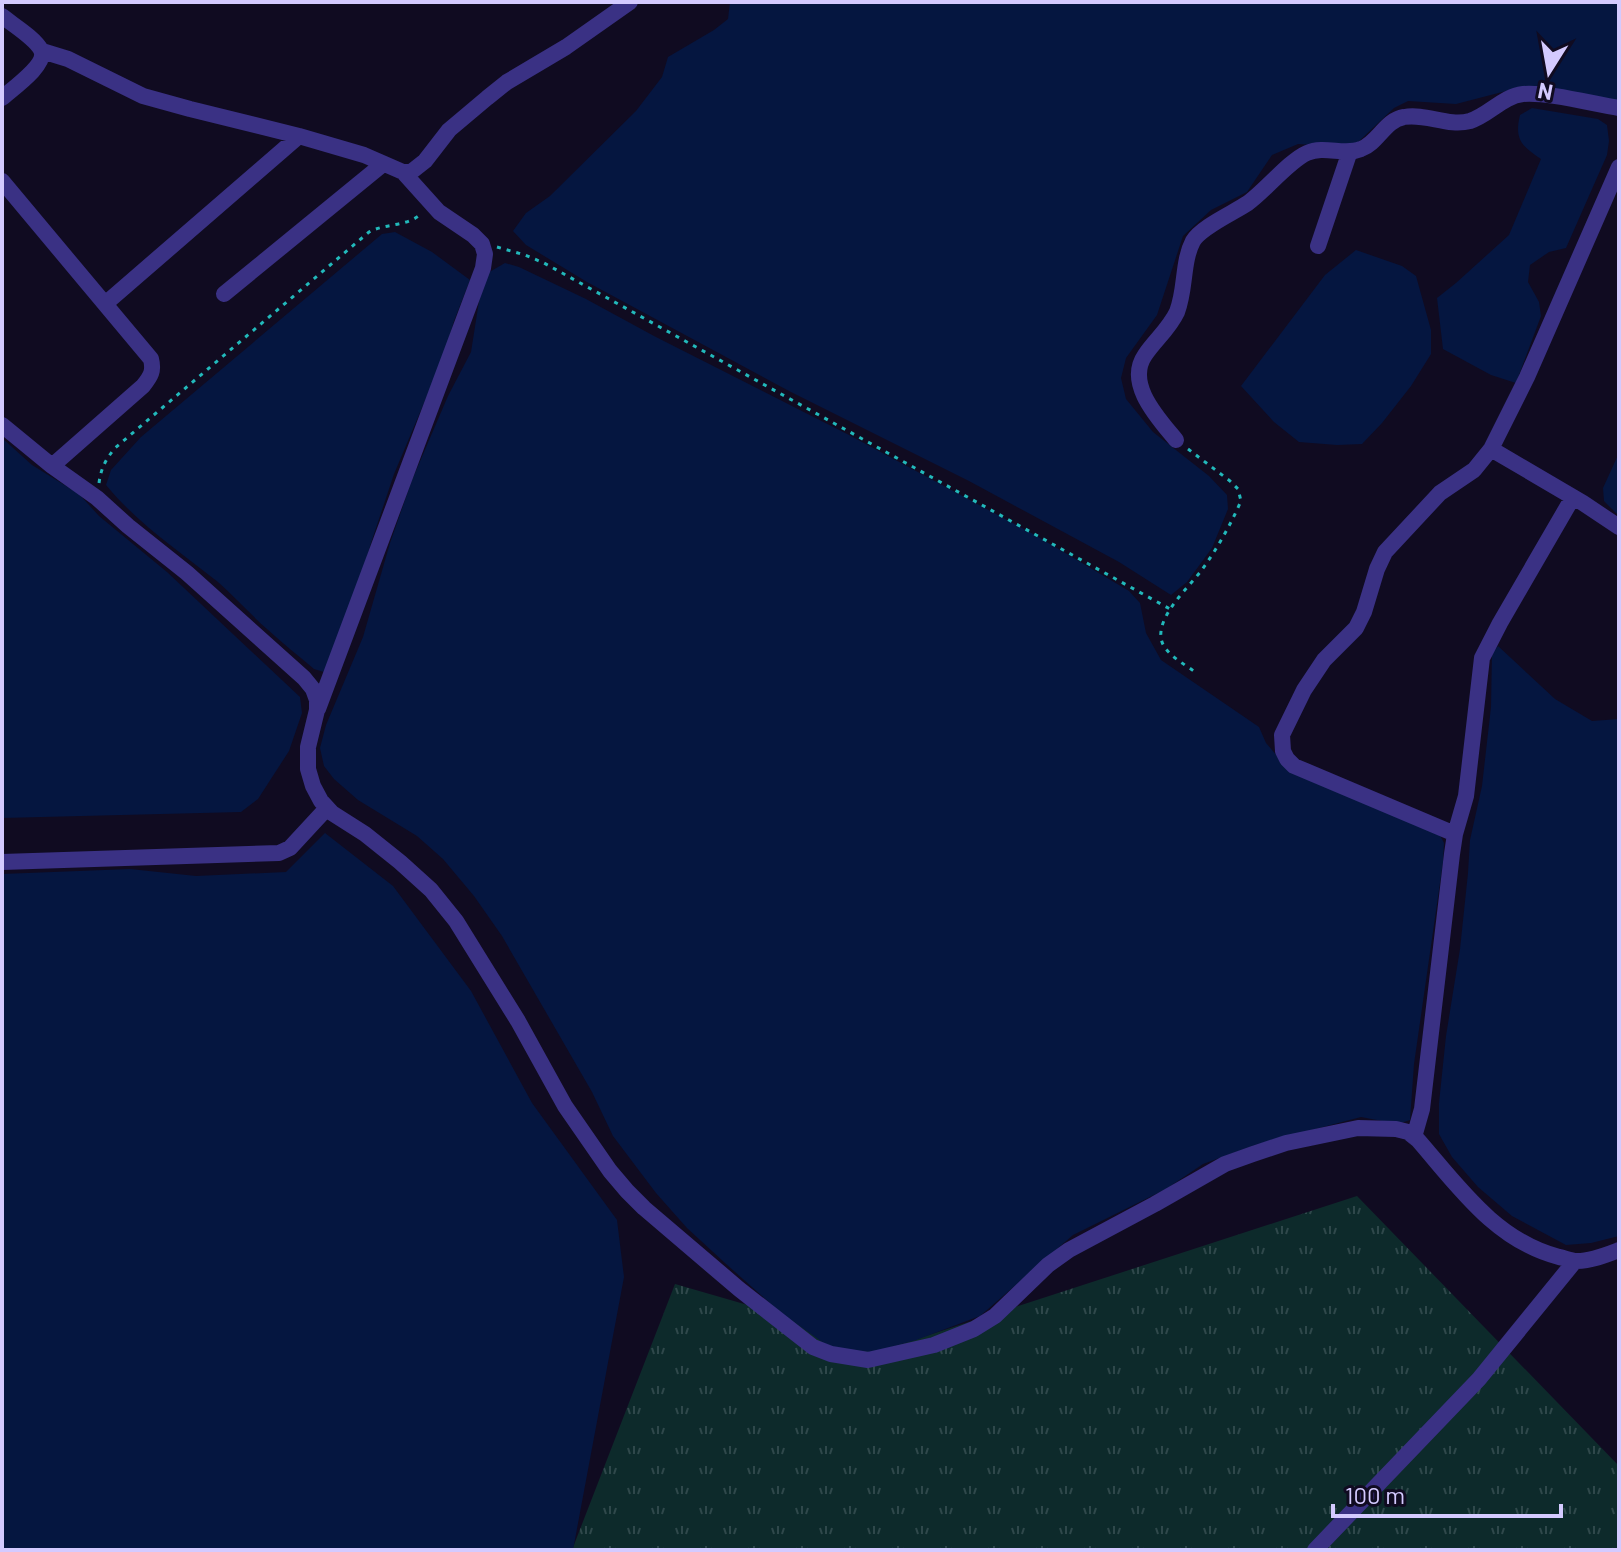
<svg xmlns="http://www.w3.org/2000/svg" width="1621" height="1552" viewBox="0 0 1621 1552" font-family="Barlow,sans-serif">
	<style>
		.park { fill: url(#park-tufts) }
		.water { fill: #051640 }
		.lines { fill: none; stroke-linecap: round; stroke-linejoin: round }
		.path { stroke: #22b9bb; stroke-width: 3; stroke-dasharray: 4 6; stroke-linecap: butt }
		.minor { stroke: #3a3184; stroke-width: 16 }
	</style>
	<defs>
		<pattern id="park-tufts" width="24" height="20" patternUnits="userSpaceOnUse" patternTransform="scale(2)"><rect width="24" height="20" fill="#0d2a2b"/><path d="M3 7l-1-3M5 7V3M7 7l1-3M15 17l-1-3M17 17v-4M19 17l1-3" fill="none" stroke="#2f484b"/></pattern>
	</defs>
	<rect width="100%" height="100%" fill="#100b21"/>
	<path class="park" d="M1357,1196L1619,1466V1550H572L675,1284L892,1347Z"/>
	<path class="water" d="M730,2H1619V104L1510,90L1456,104L1408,101L1394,108L1356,144L1328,146L1298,144L1272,155L1247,192L1211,210L1183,236L1157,315L1126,358L1121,378L1126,399L1153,432L1209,476L1227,495L1228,509L1212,548L1187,582L1171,595L1119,562L969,481L789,391L587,282L526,245L513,231L526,213L550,196L636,111L662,77L668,57L714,30L728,19Z
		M1532,108L1598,119L1607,125L1609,141L1607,155L1566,248L1549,252L1530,265L1528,282L1539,302L1541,316L1516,383L1491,375L1443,349L1437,298L1456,283L1509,235L1541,159C1522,146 1514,140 1520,115Z
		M395,232L432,252L470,280L454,321L443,358L394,474L371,543L339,656L324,672L314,669C299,656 282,643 267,629C250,614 235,597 218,582C179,551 138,524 106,485L111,470L141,437L382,234Z
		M1356,250L1402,266L1416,276L1431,330V354L1411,386L1382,423L1362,444L1337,445L1299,442L1274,422L1241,386L1325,275Z
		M505,263L519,267L586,299L654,336L849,435L1035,535L1129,591L1140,603L1146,633L1161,660L1259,727L1266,743L1284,764L1440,835L1444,843L1443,862L1414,1064L1410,1120L1398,1124L1361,1117L1255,1145L1203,1164L1166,1189L1073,1235L980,1316L916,1340L874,1352L852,1351L828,1346L780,1312L725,1263L687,1228L656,1193L613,1136L592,1092L502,936L474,896L443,859L417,836L358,800L334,779L324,766L320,748L326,725L363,637L390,543L412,480L448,396L471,352L480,295L486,274Z
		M2,438L32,465L79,494L99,516L167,572L300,697L302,713L289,751L258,799L241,812L2,818Z
		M1619,453V516L1604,501L1603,488Z
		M1498,646L1555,699L1592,721L1619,719V1236L1591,1243L1566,1245L1512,1216L1478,1187L1452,1157L1439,1134V1103L1446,1036L1460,949L1468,873L1470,840L1482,786L1491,707L1492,653Z
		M325,833L393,886L471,991L532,1103L617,1220L624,1277L573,1550H2V874L130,869L196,876L286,872Z"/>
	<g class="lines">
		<path class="path" d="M497,247L525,255L544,263L1170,609
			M1188,449L1230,481L1238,489L1241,501C1230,526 1217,549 1201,571C1188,588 1158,615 1161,638C1163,653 1183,663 1195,672
			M99,483C101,468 106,459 115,448L369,232C386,223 406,227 421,214"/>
		<path class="minor" d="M2,16C13,25 35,38 41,50C48,64 12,89 2,98
			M42,51L68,59L143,96L190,109L299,136L364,155L403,172H411L425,161L449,130L487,98L507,82L566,47L630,2
			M2,181L151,359C154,371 151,376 143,386L52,466
			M1318,246L1350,151
			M224,294L383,164
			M105,304L299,136
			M2,425L52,466L97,498L128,526L187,573L304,678L313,689L317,700V710L308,747V769L313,786L321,801L332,813L365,834L400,862L431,890L456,921L518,1021L565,1106L610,1171L627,1191L644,1208L739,1289L813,1347L831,1354L868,1360L934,1345L974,1329L995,1316L1048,1265L1069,1250L1155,1204L1225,1164L1253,1154L1286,1143L1358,1128L1396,1129L1408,1132L1418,1140C1458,1186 1496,1241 1559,1257C1565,1258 1571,1261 1577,1261C1591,1261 1606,1255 1619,1250
			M1176,440C1159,419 1125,384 1145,355C1155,340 1169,329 1177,312C1186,289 1182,262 1193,241C1201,227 1233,213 1248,203C1266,190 1289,161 1307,153C1325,145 1344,156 1361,149C1378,143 1385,120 1404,117C1426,113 1448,127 1470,121C1489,115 1503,96 1523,94C1549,92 1593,104 1619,108
			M1491,449L1583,503L1619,527
			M318,709L483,268L485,254L482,244L473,235L439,212L403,172
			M1455,834L1294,766L1287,759L1283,751L1282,735L1304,690L1324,660L1356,628L1364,612L1377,569L1385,552L1440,493L1474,470L1491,449L1527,377L1619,167
			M2,862L279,853L290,848L327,808
			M1414,1137L1422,1109L1452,854L1455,834L1466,796L1482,658L1500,623L1573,497
			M1315,1550L1479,1379L1575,1261"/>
	</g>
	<rect width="1621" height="1552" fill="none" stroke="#d4caff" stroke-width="8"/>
	<g transform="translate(1549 72) rotate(191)" stroke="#100b21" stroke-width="6" paint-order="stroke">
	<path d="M0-6L14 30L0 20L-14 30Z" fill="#d4caff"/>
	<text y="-12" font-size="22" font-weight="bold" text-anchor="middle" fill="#d4caff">N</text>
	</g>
	<path d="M1333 1504v12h228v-12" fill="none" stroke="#d4caff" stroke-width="4"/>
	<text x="1345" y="1504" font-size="24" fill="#d4caff" stroke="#100b21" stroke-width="6" paint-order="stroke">100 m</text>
</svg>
